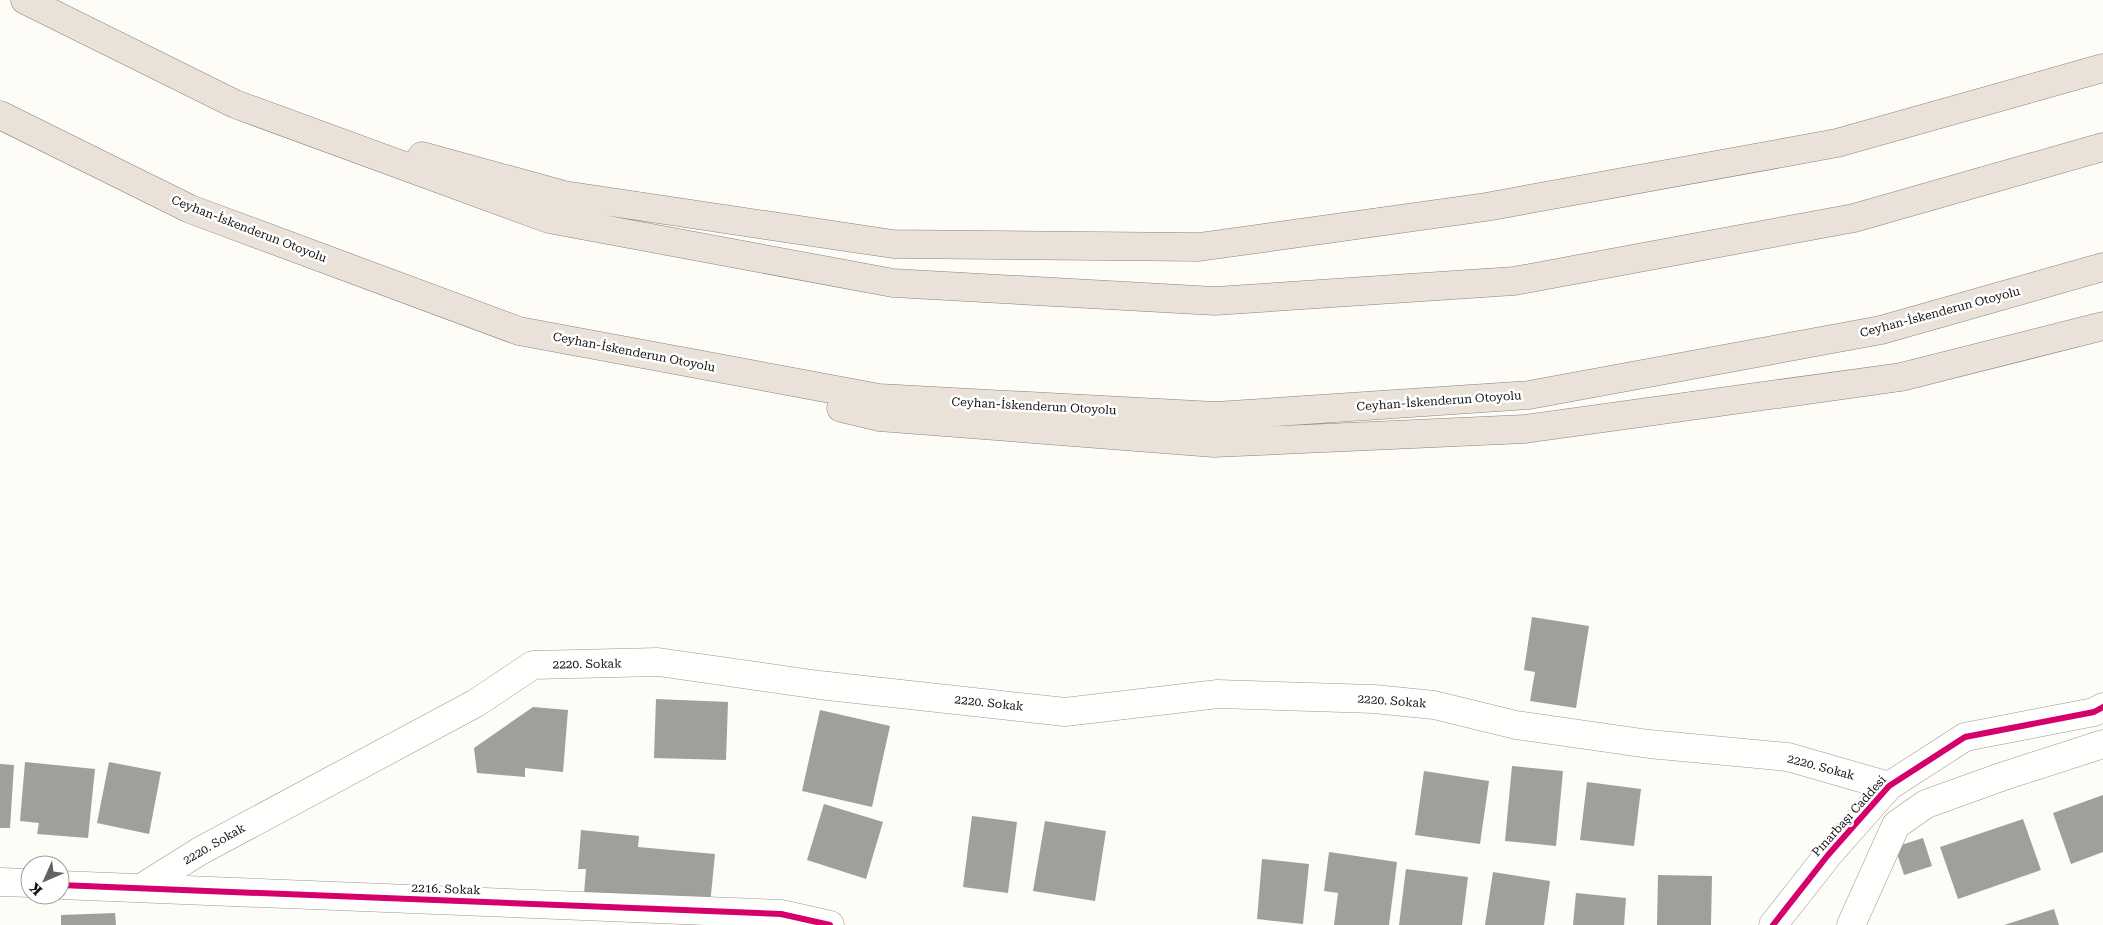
<svg xmlns="http://www.w3.org/2000/svg" width="2103" height="925" viewBox="0 0 2103 925" font-family="'Roboto Serif',serif">
	<style>
		.building { fill: #a19f9c }
		.lines { fill: none; stroke-linecap: round; stroke-linejoin: round }
		.minor-casing { stroke: #979795; stroke-width: 29 }
		.highway-casing { stroke: #858482; stroke-width: 29 }
		.minor { stroke: #fffffe; stroke-width: 28 }
		.highway { stroke: #eae1d8; stroke-width: 28 }
		.cycleway-casing { stroke: #fff; stroke-width: 9 }
		.cycleway { stroke: #d6006c; stroke-width: 6 }
		.labels { text-anchor: middle; stroke-width: 5; stroke-linejoin: round; paint-order: stroke }
		.street-label { font-size: 12px; fill: #111; stroke: #fff }
	</style>
	<rect width="100%" height="100%" fill="#fdfcf7"/>
	<path class="building" d="M1532,617L1589,626L1576,708L1530,701L1535,672L1524,670Z
		M656,699L728,702L726,760L654,758Z
		M533,707L568,710L563,772L525,768V777L477,773L474,748Z
		M820,710L890,726L872,807L802,791Z
		M25,762L95,769L88,838L37,834L39,823L20,821Z
		M109,762L161,772L149,834L97,823Z
		M0,764L14,765L10,828H0Z
		M1512,766L1563,771L1556,846L1505,841Z
		M1424,771L1489,781L1480,844L1415,835Z
		M1587,782L1641,789L1634,846L1580,840Z
		M2103,795V852L2071,864L2053,813Z
		M824,804L883,822L866,879L807,860Z
		M972,816L1017,822L1008,893L963,887Z
		M2023,819L2041,870L1958,899L1940,847Z
		M1045,821L1106,831L1095,901L1033,891Z
		M581,830L639,836L638,847L715,854L710,905L584,894L586,869H578Z
		M1923,838L1932,866L1904,875L1895,847Z
		M1329,852L1397,862L1389,925H1334L1338,893L1324,891Z
		M1262,859L1309,864L1303,924L1257,919Z
		M1406,869L1468,877L1462,925H1399Z
		M1493,872L1550,881L1544,925H1485Z
		M1658,875L1712,876L1711,925H1657Z
		M1576,893L1626,898L1624,925H1573Z
		M2054,909L2059,925H2004Z
		M115,913L116,925H61V915Z"/>
	<g class="lines">
		<defs>
			<path id="minor" d="M0,882L30,883
				M60,885L781,914L830,925
				M141,888L200,851L476,703L533,665L658,662L819,685L1065,712L1218,694L1374,699L1434,705L1516,725L1649,744L1788,757L1889,786
				M1773,925L1828,855L1889,786L1965,737L2094,712L2103,707
				M1851,925L1896,825L1926,804L2001,777L2103,744"/>
			<path id="highway" d="M25,0L235,104L549,219L893,283L1215,301L1514,281L1854,218L2103,147
				M0,115L190,209L519,331L879,398L1216,416L1529,395L1881,330L2103,267
				M422,156L564,195L893,244L1199,247L1486,207L1837,143L2103,68
				M841,408L879,417L1214,443L1525,429L1901,377L2103,326"/>
		</defs>
		<use href="#minor" class="minor-casing"/>
		<use href="#highway" class="highway-casing"/>
		<use href="#minor" class="minor"/>
		<use href="#highway" class="highway"/>
		<defs>
			<path id="cycleway" d="M60,885L781,914L830,925
				M1773,925L1828,855L1889,786L1965,737L2094,712L2103,707"/>
		</defs>
		<use href="#cycleway" class="cycleway-casing"/>
		<use href="#cycleway" class="cycleway"/>
	</g>
	<g class="labels">
		<g class="street-label">
			<text transform="translate(249 229) rotate(21)" y="4">Ceyhan-İskenderun Otoyolu</text>
			<text transform="translate(1940 312) rotate(-15)" y="4">Ceyhan-İskenderun Otoyolu</text>
			<text transform="translate(634 352) rotate(11)" y="4">Ceyhan-İskenderun Otoyolu</text>
			<text transform="translate(1439 401) rotate(-4)" y="4">Ceyhan-İskenderun Otoyolu</text>
			<text transform="translate(1034 406) rotate(3)" y="4">Ceyhan-İskenderun Otoyolu</text>
			<text transform="translate(587 664) rotate(-1)" y="4">2220. Sokak</text>
			<text transform="translate(1392 701) rotate(4)" y="4">2220. Sokak</text>
			<text transform="translate(989 703) rotate(6)" y="4">2220. Sokak</text>
			<text transform="translate(1821 767) rotate(15)" y="4">2220. Sokak</text>
			<text transform="translate(1849 816) rotate(-48)" y="4">Pınarbaşı Caddesi</text>
			<text transform="translate(214 844) rotate(-30)" y="4">2220. Sokak</text>
			<text transform="translate(446 889) rotate(2)" y="4">2216. Sokak</text>
		</g>
	</g>
	<g transform="translate(45 880) rotate(225)"><circle r="24" fill="#ffffff" stroke="#a0a0a0"/>
	<path d="M0-4L9 19L0 12L-9 19Z" fill="#646362"/>
	<text y="-8" font-size="14" font-weight="bold" text-anchor="middle" fill="#111111">K</text>
	</g>
</svg>
